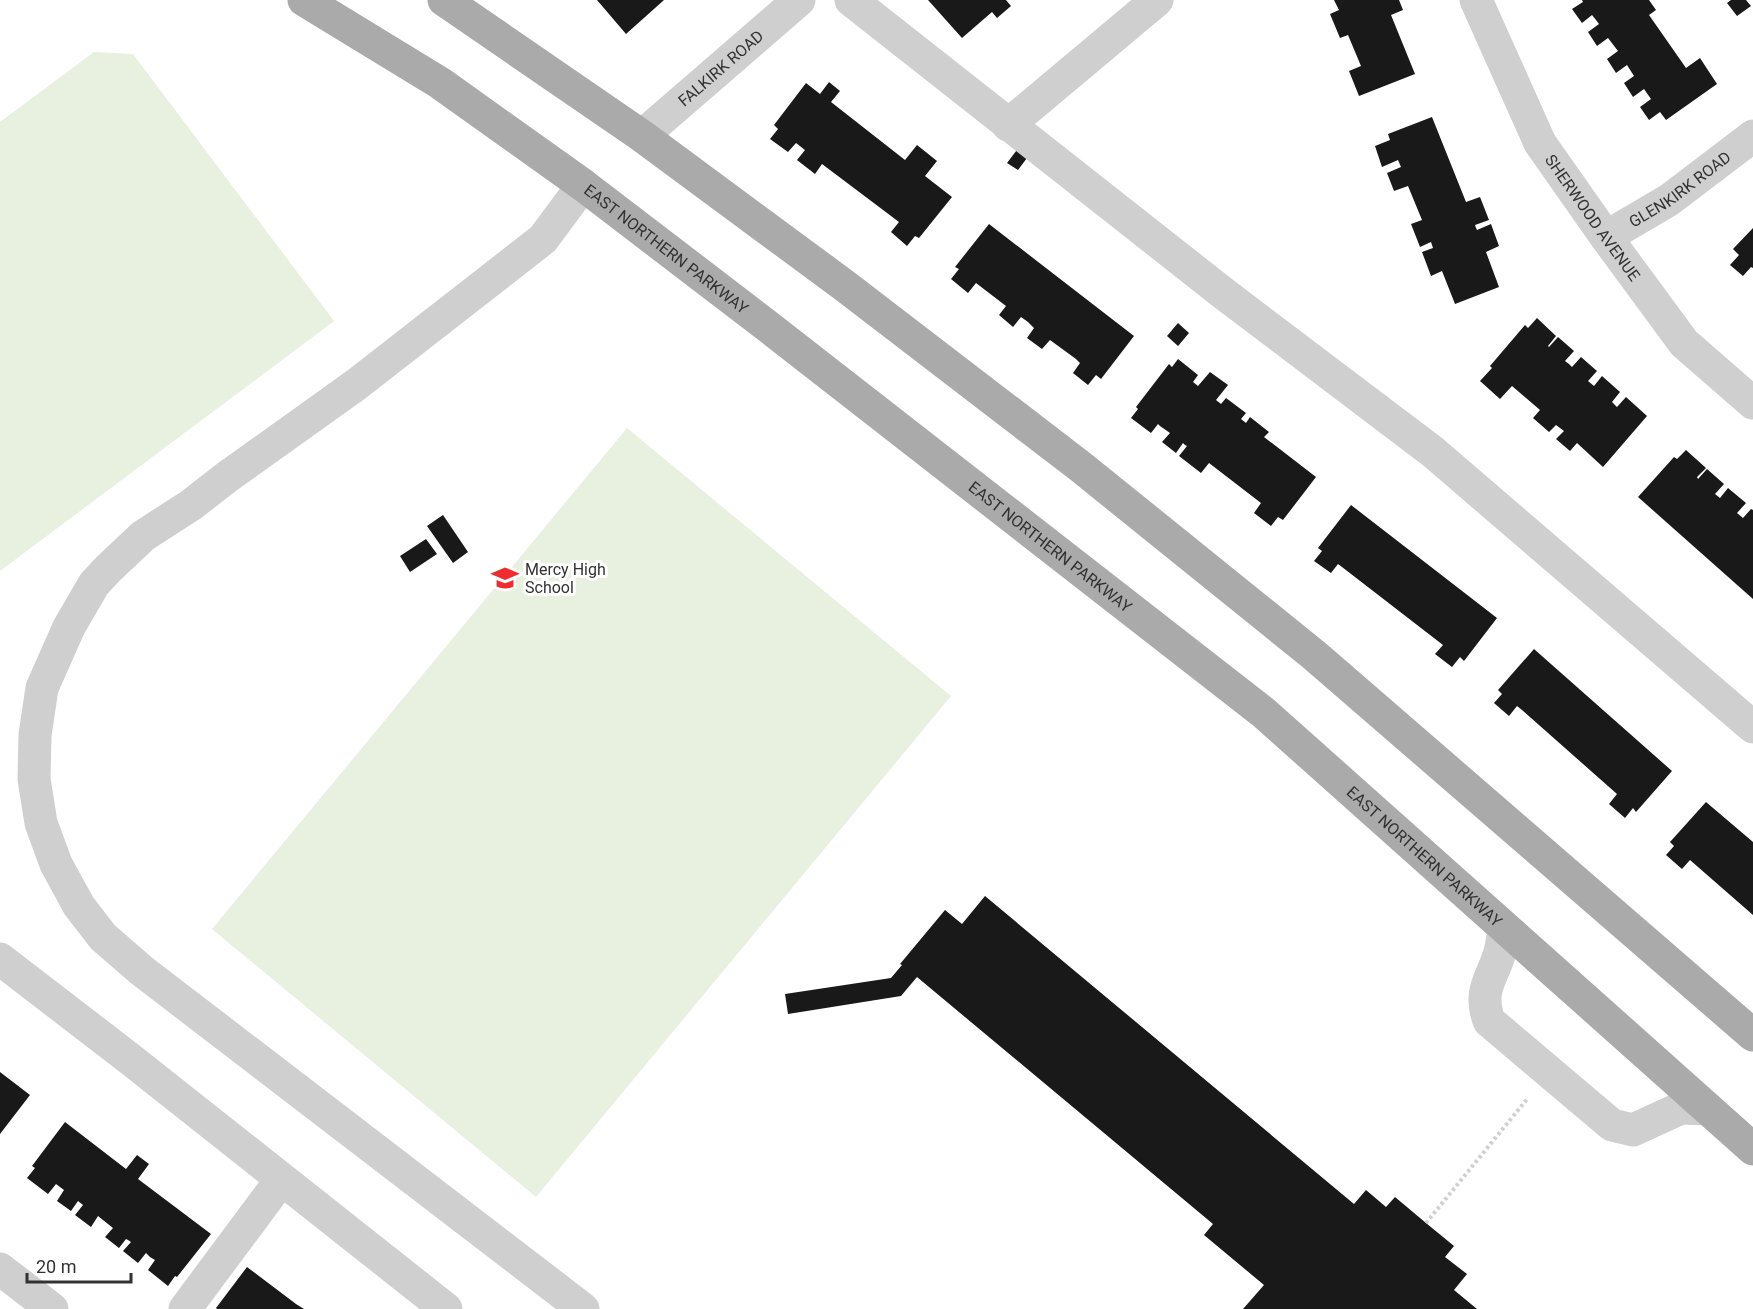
<svg xmlns="http://www.w3.org/2000/svg" width="1753" height="1309" viewBox="0 0 1753 1309" font-family="Roboto,sans-serif">
	<style>
		.green { fill: #e8f0e0 }
		.building { fill: #191919 }
		.lines { fill: none; stroke-linecap: round; stroke-linejoin: round }
		.path { stroke: #cfcfcf; stroke-width: 4; stroke-dasharray: 3 3; stroke-linecap: butt }
		.minor { stroke: #cfcfcf; stroke-width: 33 }
		.major { stroke: #aaa; stroke-width: 33 }
		.labels { text-anchor: middle; stroke-width: 6; stroke-linejoin: round; paint-order: stroke }
		.street-label { font-size: 16px; fill: #323232; stroke: #fff }
		.poi-label { font-size: 16px; fill: #323232; stroke: #fff; text-anchor: start }
	</style>
	<rect width="100%" height="100%" fill="#fff"/>
	<path class="green" d="M94,52L133,54L334,321L0,571V122Z
		M627,428L951,696L536,1197L212,929Z"/>
	<path class="building" d="M597,0H664L626,34Z
		M928,0H1006L1011,6L997,18L992,12L962,38Z
		M1334,0H1399L1403,10L1391,15L1415,74L1359,96L1349,71L1361,66L1348,35L1340,38L1330,14L1339,10Z
		M1582,0H1649L1656,10L1649,15L1686,68L1700,58L1717,84L1666,120L1660,112L1649,120L1640,107L1651,99L1644,89L1633,97L1624,83L1634,76L1627,65L1616,73L1607,59L1618,51L1608,38L1597,46L1588,32L1599,24L1596,20L1592,15L1582,23L1572,9L1583,2Z
		M1731,0H1746L1751,6L1737,16L1727,3Z
		M829,82L840,91L831,102L905,160L917,145L937,161L925,176L952,197L919,238L915,236L907,246L891,232L899,222L822,164L815,174L797,160L805,150L796,143L788,152L770,139L778,129L774,125L806,83L820,94Z
		M1432,117L1466,202L1480,197L1489,220L1475,225L1476,228L1477,230L1491,224L1499,246L1486,252L1499,287L1455,304L1442,271L1431,276L1422,252L1433,248L1431,242L1420,247L1411,224L1422,220L1408,186L1394,191L1387,173L1401,167L1398,160L1382,167L1375,146L1390,140L1388,134Z
		M1020,146L1030,154L1018,170L1007,163Z
		M989,224L1134,336L1101,379L1096,375L1088,385L1073,373L1080,363L1076,359L1050,340L1042,349L1027,338L1034,328L1028,322L1021,317L1013,327L999,315L1006,306L976,283L968,293L951,279L959,269L955,267Z
		M1753,228V268L1751,267L1743,276L1730,265L1739,255L1733,249Z
		M1537,318L1556,336L1548,346L1549,347L1558,337L1574,351L1565,361L1569,364L1572,367L1581,357L1597,371L1588,381L1594,386L1602,376L1620,392L1612,402L1617,407L1626,397L1647,416L1603,467L1577,443L1570,451L1556,439L1564,431L1556,425L1549,432L1533,418L1540,410L1512,386L1500,399L1480,381L1492,368L1490,366L1525,325L1528,328Z
		M1178,323L1189,333L1178,346L1167,336Z
		M1178,359L1198,375L1193,382L1198,386L1210,372L1228,385L1216,400L1221,404L1226,398L1246,413L1241,419L1246,423L1250,417L1269,432L1264,437L1316,477L1283,520L1278,517L1271,526L1254,513L1261,503L1209,463L1201,473L1179,456L1187,446L1185,445L1183,443L1176,453L1162,442L1170,433L1160,426L1158,424L1151,433L1131,418L1138,409L1136,407L1169,364L1172,367Z
		M1686,450L1706,468L1697,477L1698,479L1707,469L1724,484L1715,494L1720,498L1728,488L1746,503L1737,513L1743,518L1751,509L1753,510V599L1638,497L1674,457L1677,459Z
		M1351,505L1497,618L1464,661L1460,657L1452,667L1435,654L1443,645L1342,567L1338,564L1331,573L1314,561L1322,551L1318,548Z
		M443,515L468,552L453,563L427,526Z
		M426,539L437,554L410,572L400,556Z
		M1534,649L1672,771L1636,812L1633,808L1625,818L1609,804L1617,794L1522,710L1517,706L1509,716L1494,703L1502,694L1498,690Z
		M1706,802L1753,842V915L1690,860L1682,869L1666,855L1674,846L1670,842Z
		M985,896L1354,1204L1366,1190L1386,1207L1395,1197L1426,1223L1454,1246L1445,1257L1467,1274L1454,1290L1477,1309H1243L1264,1285L1204,1235L1213,1224L917,977L901,996L788,1014L785,994L891,978L902,965L900,964L945,910L962,924Z
		M0,1072L30,1095L0,1134Z
		M65,1122L126,1169L137,1155L149,1164L138,1179L211,1234L177,1277L175,1276L168,1286L148,1270L155,1260L150,1257L146,1253L138,1263L123,1251L131,1242L128,1240L126,1239L119,1248L105,1237L113,1228L98,1216L91,1227L75,1215L83,1205L78,1201L71,1211L57,1201L64,1190L56,1184L48,1194L27,1178L35,1168L32,1166Z
		M247,1267L296,1304L304,1309H217L216,1308Z"/>
	<g class="lines">
		<path class="path" d="M1426,1223L1528,1098"/>
		<g class="minor">
			<path d="M851,0L1223,293L1433,452L1753,727"/>
			<path id="s1" d="M1476,0L1540,143L1606,237L1684,343L1753,403"/>
			<path d="M1008,125L1157,0"/>
			<path id="s2" d="M642,136L799,0"/>
			<path id="s3" d="M1606,237L1669,200L1753,136"/>
			<path d="M1504,928C1503,936 1502,944 1500,952C1492,980 1478,989 1489,1021L1612,1125L1633,1130L1681,1108L1708,1109"/>
			<path d="M0,959L130,1059L446,1309"/>
			<path d="M0,1269L52,1309"/>
			<path d="M185,1309L281,1180"/>
			<path d="M583,1309L141,970L103,937L79,906L56,864L41,823L34,779L35,735L42,688L69,627L94,584L108,569L143,536L191,505L227,477L357,384L543,239L583,185"/>
		</g>
		<g class="major">
			<path id="s4" d="M304,0L440,83L583,185L766,325L1264,713L1753,1149"/>
			<path d="M444,0L642,136L845,286L1081,467L1314,655L1753,1035"/>
		</g>
	</g>
	<defs>
		<symbol id="school-bare" viewBox="-9 -9 18 18"><path d="M0-5L7-2L0 1L-7-2ZM-4 1L0 2.5L4 1V4Q0 6-4 4Z" fill="#f22b2f" stroke="#fff" stroke-width="2.5" paint-order="stroke"/></symbol>
	</defs>
	<g fill-rule="evenodd">
		<use href="#school-bare" x="486" y="559" width="38" height="38"/>
	</g>
	<g class="labels">
		<g class="street-label">
			<text dy="6" stroke="none"><textPath href="#s2" startOffset="104">FALKIRK ROAD</textPath></text>
			<text dy="6" stroke="none"><textPath href="#s3" startOffset="88">GLENKIRK ROAD</textPath></text>
			<text dy="6" stroke="none"><textPath href="#s1" startOffset="248">SHERWOOD AVENUE</textPath></text>
			<text dy="6" stroke="none"><textPath href="#s4" startOffset="440">EAST NORTHERN PARKWAY</textPath></text>
			<text dy="6" stroke="none"><textPath href="#s4" startOffset="926">EAST NORTHERN PARKWAY</textPath></text>
			<text dy="6" stroke="none"><textPath href="#s4" startOffset="1412">EAST NORTHERN PARKWAY</textPath></text>
		</g>
		<g class="poi-label">
			<text x="525" y="575">Mercy High<tspan x="525" dy="18">School</tspan></text>
		</g>
	</g>
	<path d="M27 1273v9h104v-9" fill="none" stroke="#323232" stroke-width="3"/>
	<text x="36" y="1273" font-size="18" fill="#323232" stroke="#ffffff" stroke-width="4.5" paint-order="stroke">20 m</text>
</svg>
